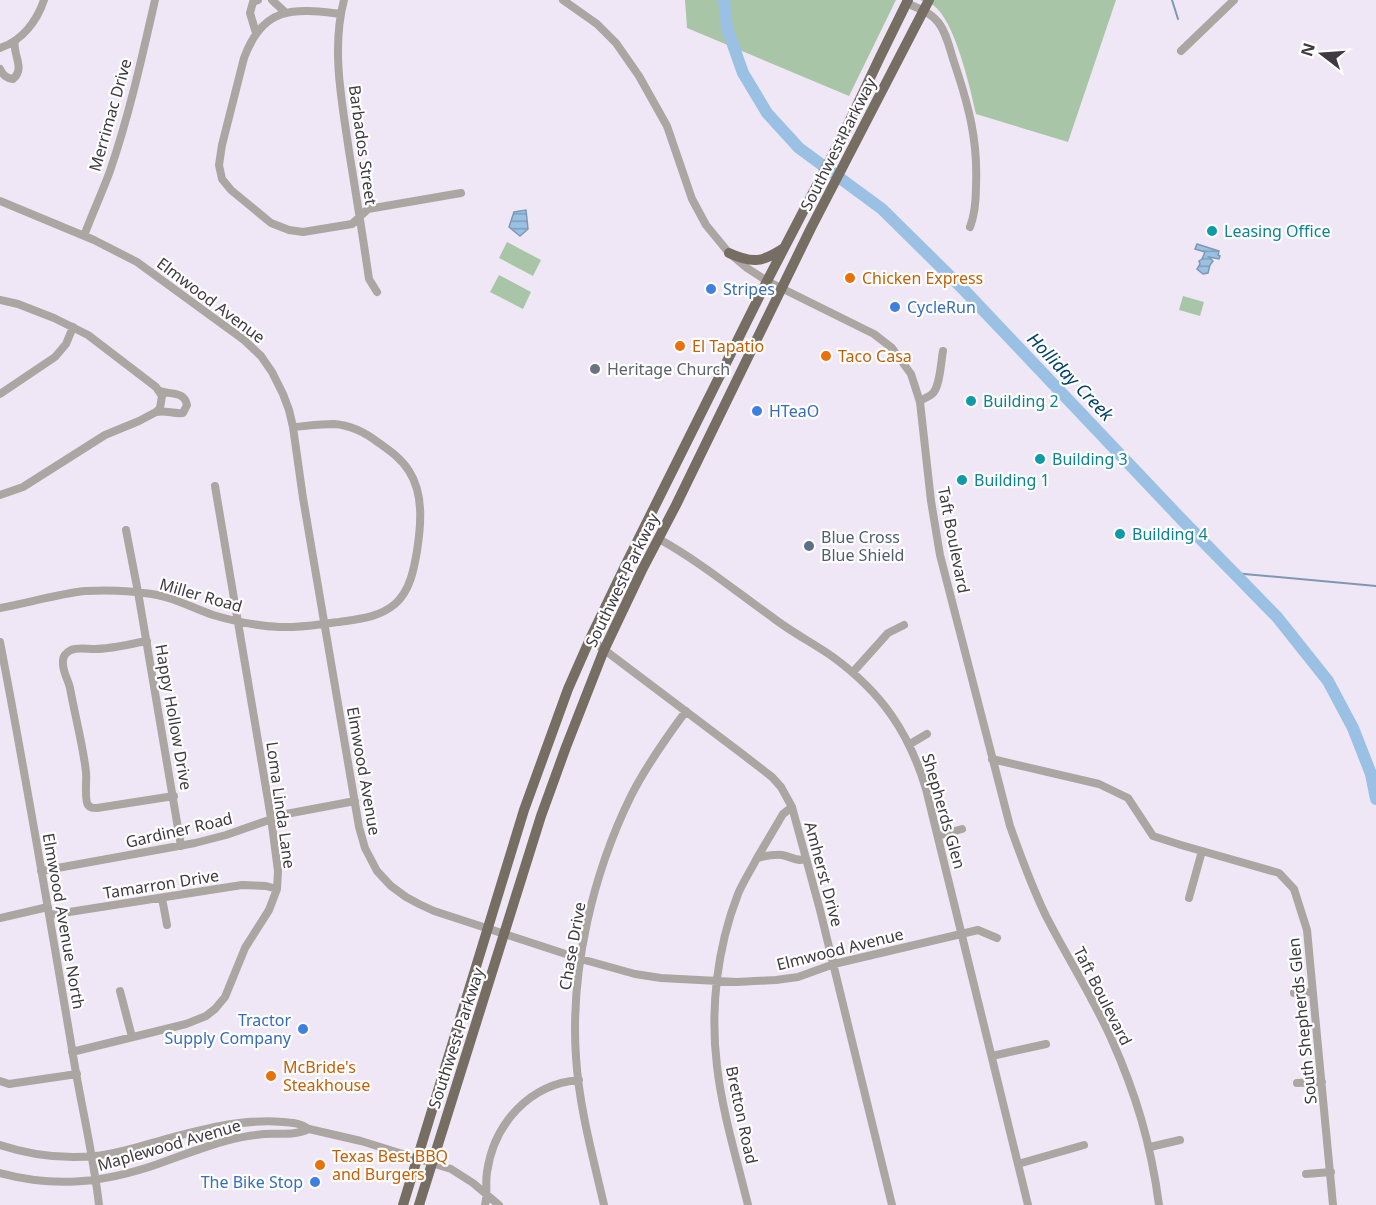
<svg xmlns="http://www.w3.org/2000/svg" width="1376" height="1205" viewBox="0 0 1376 1205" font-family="'Noto Sans',sans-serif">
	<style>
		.grass { fill: #a9c5a8 }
		.water { fill: url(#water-rules); stroke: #7e98b2; stroke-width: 1.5 }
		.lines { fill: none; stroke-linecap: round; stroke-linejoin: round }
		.stream { stroke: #7e98b2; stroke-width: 2 }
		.river { stroke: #9ac1e3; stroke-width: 12 }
		.minor { stroke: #aba6a1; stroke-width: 8 }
		.major { stroke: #766e63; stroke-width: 10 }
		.culture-dot { fill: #0f9aa8; stroke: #fff; stroke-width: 2 }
		.food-dot { fill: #e8710a; stroke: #fff; stroke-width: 2 }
		.shop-dot { fill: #3f7fe0; stroke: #fff; stroke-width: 2 }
		.worship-dot { fill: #6b7280; stroke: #fff; stroke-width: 2 }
		.service-dot { fill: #5c6f8a; stroke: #fff; stroke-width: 2 }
		.labels { text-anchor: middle; stroke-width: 4.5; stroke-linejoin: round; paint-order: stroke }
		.street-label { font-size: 16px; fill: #3e3a40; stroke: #fff }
		.culture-label { font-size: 16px; fill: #0d838f; stroke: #fff; text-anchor: start }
		.food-label { font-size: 16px; fill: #c56008; stroke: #fff; text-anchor: start }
		.shop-label { font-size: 16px; fill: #366cbe; stroke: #fff; text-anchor: start }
		.worship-label { font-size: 16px; fill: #5b616d; stroke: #fff; text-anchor: start }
		.service-label { font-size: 16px; fill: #4e5e75; stroke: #fff; text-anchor: start }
		.water-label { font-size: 18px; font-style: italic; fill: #00426c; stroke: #fff }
	</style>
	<defs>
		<pattern id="water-rules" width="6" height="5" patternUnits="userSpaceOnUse" patternTransform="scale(1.5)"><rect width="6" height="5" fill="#9ac1e3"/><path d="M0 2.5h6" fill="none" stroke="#7f9eb9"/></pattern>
	</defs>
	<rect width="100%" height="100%" fill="#f0e7f6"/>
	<path class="grass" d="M685,0H896L849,96L687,28Z
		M920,0H1116L1068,142L976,114C970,88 955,20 933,5C929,3 924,2 920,0Z
		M507,242L541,260L533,276L499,258Z
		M499,275L531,292L523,309L490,292Z
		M1183,296L1204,302L1200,316L1179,310Z"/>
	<path class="water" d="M526,210L528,229L520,236L509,227L514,212Z
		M1197,244L1219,251L1218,255L1220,256L1219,259L1209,257L1213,261L1210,265L1208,273L1203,274L1197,269L1200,264L1199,261L1202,259L1205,252L1195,249Z"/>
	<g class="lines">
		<path class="stream" d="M1172,0L1178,19
			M1233,573L1376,586"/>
		<path class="river" d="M724,0L727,28L743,73L767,113L799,148L882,209L965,291L1185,523L1277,617L1328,681L1353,728L1371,774L1376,799"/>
		<path class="minor" d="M272,0L286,13
			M344,0C331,49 342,102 349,151C356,194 363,237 369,279L377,292
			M563,0L597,24L616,43L639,76L667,126L692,199L706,225L729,253L747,268L767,281L874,334L892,348L911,374L920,402L931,501L940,555L1010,826C1021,857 1032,887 1046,916C1067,957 1092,996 1111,1038C1136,1094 1151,1144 1159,1205
			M906,3C918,8 930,12 938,22C947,33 950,51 955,65C969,107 978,141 976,186C976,200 975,214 970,227
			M341,14C293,8 263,6 244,58L222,145L219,165L222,179L231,190L271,223L289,230L303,232L352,224L368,209L461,193
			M256,33L250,13L253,2L258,0
			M0,48C22,41 37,21 44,0
			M1181,51L1234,0
			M0,69C3,75 6,78 13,79C26,68 12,54 15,41
			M0,201L94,240L137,262L244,340L261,356L272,372L283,394L289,410L293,427L303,498L359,827L365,848L377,871L391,886L406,897L419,904L434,911L581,959L635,974L661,978L737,982L776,980L798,977L834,964L978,930L997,938
			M84,236C92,214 102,193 110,171C129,116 142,57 155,0
			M0,300L18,304L54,318L88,335L156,387L162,396L160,408L156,412L139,421L105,435L23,487L0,495
			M0,394L55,357L66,344L73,327
			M920,402C924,397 928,398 932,394C940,388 941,361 943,351
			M156,412C166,410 173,414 183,413L187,405C184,391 172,395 160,391
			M126,530L138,592L181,846
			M659,539C699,561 734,590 772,617C791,632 813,643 833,657C881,692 909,732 926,789L1028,1205
			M0,608C28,603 57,594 85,591C104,590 125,590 144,593C169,595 190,607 213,615C233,621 260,626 280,627C300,628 320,624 339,622C359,619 378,618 395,604C410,591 414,569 417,551C421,525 424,494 409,471C402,459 390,451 379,443C366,433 350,425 334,424C320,424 306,426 293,427
			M590,639L741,753L772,777L781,787L792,807L820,910L892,1205
			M147,641C130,644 112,649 95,649C87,649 78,647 71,650C67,652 63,656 63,661C62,671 68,679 70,688C75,716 83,745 86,772C87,780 84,799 88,805C90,808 93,808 97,808L174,796
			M0,642C26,777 49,913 72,1049C80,1101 93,1152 99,1205
			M853,672L888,633L904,625
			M910,744L927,734
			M992,759L1099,784L1128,798L1153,836L1181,845L1279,873L1294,889L1307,930L1333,1205
			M938,836L962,829
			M757,858L783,814L792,807
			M41,871L195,843L226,835L286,814L355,801
			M162,898L167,925
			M1189,898L1202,851
			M50,915L242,885L266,886L277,889
			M0,918L48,907
			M120,991L132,1037
			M1294,993L1313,992
			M72,1052L186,1024L206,1016L215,1009L225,997L245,948L269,910L277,889L278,871L271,818L215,486
			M992,1056L1046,1044
			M0,1081L9,1084L77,1074
			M1297,1083L1322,1082
			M0,1145C30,1155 63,1159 95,1156C113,1154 131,1149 148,1144C192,1132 238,1118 283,1122C294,1123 300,1123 309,1129L361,1141L451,1169L473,1183L499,1205
			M1150,1147L1180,1140
			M1018,1164L1084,1145
			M0,1173C56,1188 103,1183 158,1164C184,1155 210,1144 237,1138C245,1136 255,1135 264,1134C279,1133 295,1136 309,1129
			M1306,1174L1331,1172
			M485,1205C488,1193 485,1184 487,1172C494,1124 529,1084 579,1080
			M604,1205C593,1157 579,1107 576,1057C570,970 593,873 631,796C646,766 666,738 686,711
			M748,1205C737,1160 722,1111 717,1066C710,1009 717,948 738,894C743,882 751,870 757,858C765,856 774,854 782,855C792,857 797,862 806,859"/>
		<path class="major" d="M729,253C753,264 763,262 784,248
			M403,1205L524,810L568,689L590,639L627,562L767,281L844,133L880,57L908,0
			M419,1205L541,816L566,747L604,650L642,570L676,505L811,228L929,0"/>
	</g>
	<g class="culture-dot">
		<circle cx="1212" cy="231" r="6"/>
		<circle cx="971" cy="401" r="6"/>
		<circle cx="1040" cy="459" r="6"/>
		<circle cx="962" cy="480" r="6"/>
		<circle cx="1120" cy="534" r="6"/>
	</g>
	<g class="food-dot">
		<circle cx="850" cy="278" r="6"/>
		<circle cx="680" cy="346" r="6"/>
		<circle cx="826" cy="356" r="6"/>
		<circle cx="271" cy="1076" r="6"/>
		<circle cx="320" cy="1165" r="6"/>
	</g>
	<g class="shop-dot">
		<circle cx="711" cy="289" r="6"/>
		<circle cx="895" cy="307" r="6"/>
		<circle cx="757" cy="411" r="6"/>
		<circle cx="303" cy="1029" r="6"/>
		<circle cx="315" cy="1182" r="6"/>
	</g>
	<circle class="worship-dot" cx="595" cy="369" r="6"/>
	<circle class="service-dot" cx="809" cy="546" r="6"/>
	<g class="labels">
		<g class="street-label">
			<text transform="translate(110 115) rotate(-74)" y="6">Merrimac Drive</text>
			<text transform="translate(838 144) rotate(-63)" y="6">Southwest Parkway</text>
			<text transform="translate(363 145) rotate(82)" y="6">Barbados Street</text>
			<text transform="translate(211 300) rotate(37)" y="6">Elmwood Avenue</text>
			<text transform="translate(954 540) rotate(79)" y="6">Taft Boulevard</text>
			<text transform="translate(622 580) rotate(-64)" y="6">Southwest Parkway</text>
			<text transform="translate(201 595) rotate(16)" y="6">Miller Road</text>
			<text transform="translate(174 717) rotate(80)" y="6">Happy Hollow Drive</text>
			<text transform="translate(364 771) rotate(80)" y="6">Elmwood Avenue</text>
			<text transform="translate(281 805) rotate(82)" y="6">Loma Linda Lane</text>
			<text transform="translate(944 811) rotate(74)" y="6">Shepherds Glen</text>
			<text transform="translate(179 830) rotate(-13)" y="6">Gardiner Road</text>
			<text transform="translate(824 874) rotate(75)" y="6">Amherst Drive</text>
			<text transform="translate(161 884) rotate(-9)" y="6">Tamarron Drive</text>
			<text transform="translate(64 921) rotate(80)" y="6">Elmwood Avenue North</text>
			<text transform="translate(572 946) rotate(-80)" y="6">Chase Drive</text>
			<text transform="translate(840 949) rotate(-14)" y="6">Elmwood Avenue</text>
			<text transform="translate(1103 996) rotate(63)" y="6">Taft Boulevard</text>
			<text transform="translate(1302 1021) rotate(-96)" y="6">South Shepherds Glen</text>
			<text transform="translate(456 1038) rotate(-72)" y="6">Southwest Parkway</text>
			<text transform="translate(742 1115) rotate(78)" y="6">Bretton Road</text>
			<text transform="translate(169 1145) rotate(-16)" y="6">Maplewood Avenue</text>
		</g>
		<g class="culture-label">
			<text x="1224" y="237">Leasing Office</text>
			<text x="983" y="407">Building 2</text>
			<text x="1052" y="465">Building 3</text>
			<text x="974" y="486">Building 1</text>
			<text x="1132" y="540">Building 4</text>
		</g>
		<g class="food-label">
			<text x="862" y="284">Chicken Express</text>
			<text x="692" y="352">El Tapatio</text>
			<text x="838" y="362">Taco Casa</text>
			<text x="283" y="1073">McBride's<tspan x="283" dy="18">Steakhouse</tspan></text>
			<text x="332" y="1162">Texas Best BBQ<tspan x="332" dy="18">and Burgers</tspan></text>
		</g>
		<g class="shop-label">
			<text x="723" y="295">Stripes</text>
			<text x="907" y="313">CycleRun</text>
			<text x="769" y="417">HTeaO</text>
			<text x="291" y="1026" text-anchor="end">Tractor<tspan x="291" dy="18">Supply Company</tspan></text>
			<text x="303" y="1188" text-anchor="end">The Bike Stop</text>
		</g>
		<g class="worship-label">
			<text x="607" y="375">Heritage Church</text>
		</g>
		<g class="service-label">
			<text x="821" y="543">Blue Cross<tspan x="821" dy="18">Blue Shield</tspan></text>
		</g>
		<g class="water-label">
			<text transform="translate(1070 377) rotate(46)" y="6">Holliday Creek</text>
		</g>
	</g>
	<g transform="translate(1322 54) rotate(287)" stroke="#ffffff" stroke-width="4.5" paint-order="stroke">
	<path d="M0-4.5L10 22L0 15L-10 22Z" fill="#3e3a40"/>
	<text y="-9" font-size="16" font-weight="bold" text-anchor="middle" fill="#3e3a40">N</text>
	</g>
</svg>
